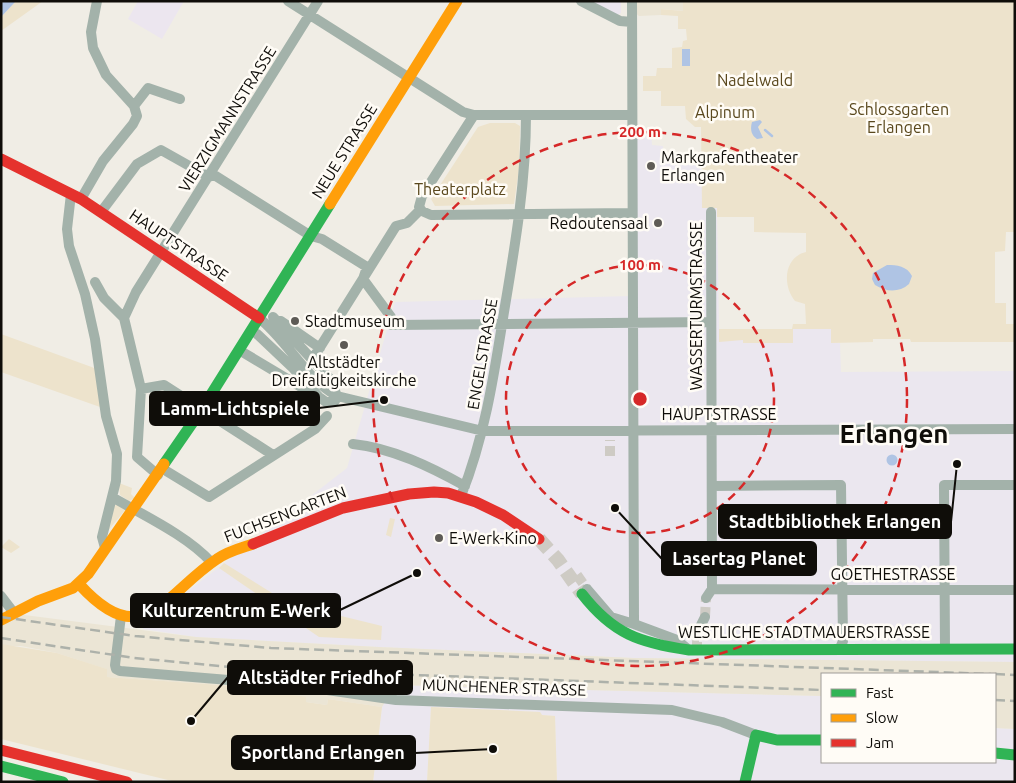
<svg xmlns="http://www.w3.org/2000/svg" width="1016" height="783" viewBox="0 0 1016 783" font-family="Ubuntu,sans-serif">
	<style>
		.commercial { fill: #ebe7ef }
		.built { fill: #ebe5d5 }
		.education { fill: #ece6ef }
		.green { fill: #ede3cc }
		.water { fill: #afc4e4 }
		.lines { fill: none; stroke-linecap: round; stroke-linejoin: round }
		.stream { stroke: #afc4e4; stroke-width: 2.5 }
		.street-tunnel { stroke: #cecbc4; stroke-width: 10; stroke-dasharray: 10 5; stroke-linecap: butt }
		.secondary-tunnel { stroke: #cecbc4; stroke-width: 14; stroke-dasharray: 14 7; stroke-linecap: butt }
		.street { stroke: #a3b2aa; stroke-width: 10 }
		.fast { stroke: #30b455; stroke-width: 11 }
		.slow { stroke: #ff9f0a; stroke-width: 11 }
		.jam { stroke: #e5322d; stroke-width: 11 }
		.rail { stroke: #adb1aa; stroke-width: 2.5; stroke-dasharray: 10 5; stroke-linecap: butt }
		.ring { fill: none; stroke: #d62828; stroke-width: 2.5; stroke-dasharray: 9 6 }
		.poi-dot { fill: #5e5b56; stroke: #fffcf6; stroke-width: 2 }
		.labels { text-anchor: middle; stroke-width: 5; stroke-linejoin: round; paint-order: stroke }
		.park-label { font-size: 16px; fill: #5a481d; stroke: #fffcf6 }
		.street-label { font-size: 16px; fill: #0f0d09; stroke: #fffcf6 }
		.poi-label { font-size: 16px; fill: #0f0d09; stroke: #fffcf6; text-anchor: start }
		.town-label { font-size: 26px; font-weight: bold; fill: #0f0d09; stroke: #fffcf6 }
		.centre { fill: #d62828; stroke: #fffcf6; stroke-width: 2.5 }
		.ring-label { font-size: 15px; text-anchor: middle; font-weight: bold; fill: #d62828; stroke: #fffcf6; stroke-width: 5; stroke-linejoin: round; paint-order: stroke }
		.leader { fill: none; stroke: #0f0d09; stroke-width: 2 }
		.callout-dot { fill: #0f0d09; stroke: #fffcf6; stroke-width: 2 }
		.callout { fill: #0f0d09; stroke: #0f0d09; stroke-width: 2 }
		.callout-label { font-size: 18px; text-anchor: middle; font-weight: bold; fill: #fff }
	</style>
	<rect width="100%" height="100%" fill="#f0ede5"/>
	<path class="commercial" d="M651,128L652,145L663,146V160L702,159V208H717L719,329H831L832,343H840L841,372L1015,371V662L634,658L379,647L196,637L143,629V621L187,592L347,468L395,302L631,296L629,129Z
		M395,685L822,696V762H995V728L1015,729V782H557L555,716L542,715L540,712L431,707L427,782H373L382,707Z"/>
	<path class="built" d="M633,1H683L684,11L661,9V15L639,16L633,11Z
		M1,612L196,637L379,647L634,658L1015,662V729L995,728V674H822V696L395,685L382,707L328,699L327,705L306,702L293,695V690L106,677V669L57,653L21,646H4L1,644Z"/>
	<path class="education" d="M138,1H184L162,39L128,19Z
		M591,1H621V13L617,15Z"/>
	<path class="green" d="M16,1H43L1,31V17Z
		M683,1H1015V232H1006L1005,251L995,252V303H1006V324H1015V342H911L910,339H873V342L831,343V329H793V343H743V340L719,342V329H792L793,324H806L805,304L795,301C782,285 784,257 806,252V233L754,232V217H717V208H702L701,127H695L686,119L685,106H661V91H643V76H656L657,68H672V48L682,47L683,41L687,40L686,29H678V16L661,15V9L683,11Z
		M490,123H515L520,126L519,169L514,204L435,206L431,199L478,127Z
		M1,334L97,369L102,405L100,407L1,372Z
		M119,483L132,488L131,494L135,498L129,501L120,495Z
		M117,504L126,509L107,532L114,506Z
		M390,518L395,519L391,537L386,535Z
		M9,539L20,547L11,553L1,547Z
		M224,563L288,603L382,626L381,640L319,637L219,568Z
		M1,644L57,653L107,669V677L293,690V695L306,697V702L327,705L328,699L382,707L373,782H176L1,739Z
		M431,707L540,712L542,715L555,716L557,782H427Z"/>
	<path class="water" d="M4,1H16L1,17V4Z
		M682,49H690V66H682Z
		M760,120L762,122L758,127L763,138L757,139C751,135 750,129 752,122Z
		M887,265C897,265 907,266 912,276L909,284C899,293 886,292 875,285L872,279L873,273Z
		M886.5 460a5.5 5.5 0 1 1 11 0a5.5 5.5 0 1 1-11 0Z"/>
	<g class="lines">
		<path class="stream" d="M765,130L772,136
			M763,161L771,158"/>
		<path class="street-tunnel" d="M610,456V440
			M577,575L587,589
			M705,617L706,598
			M697,650V642H700L701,625"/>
		<path class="secondary-tunnel" d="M539,539L558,560L582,594"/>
		<path class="street" d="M288,1L463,112L474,115H632
			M581,1L620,21L632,22
			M632,1L634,624L677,640L689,650
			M134,106L148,88L180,99
			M474,115L422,196L419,207L422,211L431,215L631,213
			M211,173L311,236L322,239L367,267L363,279L391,317V325L711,322
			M71,194L67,229L69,246L85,294L95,339L106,416L117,454L116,481L102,537L105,548
			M81,199L103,161L133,124L137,116L134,106L106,75L93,48L91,32L97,1
			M101,212L137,164L161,150L209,177
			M711,212L712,589
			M95,282L104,298L124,318L141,389L137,457L158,475
			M273,317L330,379L337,396
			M124,318L136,292L318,1
			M259,318C288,341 304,377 337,396L483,431L1015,429
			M281,321L320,348
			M257,334L292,367L319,397L326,402L335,401L337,396
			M244,353L316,396
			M312,360L396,226L407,223L420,210
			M141,389L164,385L273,455
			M353,444C392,448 431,467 465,486
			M163,469L209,497L315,429L327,416
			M712,486L841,485L843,641L840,648
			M461,496C485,436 494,375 504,312C515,246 526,182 526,115
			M112,497C143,515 188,536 211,562
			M587,589L611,617L634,624
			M712,589L1015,590
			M1,596L14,613
			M706,598L712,589
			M121,616L115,665L116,669L120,671L300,686L396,700L672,710L722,722L756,735
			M701,625L705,617
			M945,649L944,485H1015"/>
		<path class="fast" d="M164,464L202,409L330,204
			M582,594C613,634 640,643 689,650L1015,649
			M995,753L1015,755
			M1,766L63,782
			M745,782L756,735L777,740H822"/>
		<path class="slow" d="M330,204L457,1
			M79,584C143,655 164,594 217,559C228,551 241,548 253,544
			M1,620L38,601L73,588L88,574L164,464"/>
		<path class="jam" d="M1,159L81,199L259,318
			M253,544L343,508L409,494L434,492L448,493L476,502L503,515L539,539
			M1,750L127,782"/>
		<path class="rail" d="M1,617L135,636L271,648L991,674
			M1,638L134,658L252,669L822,690
			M995,674L1015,675
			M995,700L1015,701"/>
	</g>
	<g class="ring">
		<circle cx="640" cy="399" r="134"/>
		<circle cx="640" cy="399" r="267"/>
	</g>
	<g class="poi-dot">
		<circle cx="651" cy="166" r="5"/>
		<circle cx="658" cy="223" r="5"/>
		<circle cx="295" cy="321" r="5"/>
		<circle cx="344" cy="345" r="5"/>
		<circle cx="439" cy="538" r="5"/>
	</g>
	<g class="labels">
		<g class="park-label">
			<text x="755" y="86">Nadelwald</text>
			<text x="899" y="115">Schlossgarten<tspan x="899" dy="18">Erlangen</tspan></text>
			<text x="725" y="118">Alpinum</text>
			<text x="460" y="195">Theaterplatz</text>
		</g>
		<g class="street-label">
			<text transform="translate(227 119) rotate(-58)" y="6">VIERZIGMANNSTRASSE</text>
			<text transform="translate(344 151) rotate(-58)" y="6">NEUE STRASSE</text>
			<text transform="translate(179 245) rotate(34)" y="6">HAUPTSTRASSE</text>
			<text transform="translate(696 306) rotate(-90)" y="6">WASSERTURMSTRASSE</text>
			<text transform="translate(482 354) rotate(-80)" y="6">ENGELSTRASSE</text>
			<text x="719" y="420">HAUPTSTRASSE</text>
			<text transform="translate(285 514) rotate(-21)" y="6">FUCHSENGARTEN</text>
			<text x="893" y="580">GOETHESTRASSE</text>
			<text x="804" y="638">WESTLICHE STADTMAUERSTRASSE</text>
			<text transform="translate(504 687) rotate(2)" y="6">MÜNCHENER STRASSE</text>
		</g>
		<g class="poi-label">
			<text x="661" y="163">Markgrafentheater<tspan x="661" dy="18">Erlangen</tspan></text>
			<text x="648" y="229" text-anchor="end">Redoutensaal</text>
			<text x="305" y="327">Stadtmuseum</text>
			<text x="344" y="368" text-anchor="middle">Altstädter<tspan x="344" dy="18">Dreifaltigkeitskirche</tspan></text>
			<text x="449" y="544">E-Werk-Kino</text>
		</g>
		<g class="town-label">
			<text x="894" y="443">Erlangen</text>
		</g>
	</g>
	<circle cx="640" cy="399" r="8" class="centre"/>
	<g class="ring-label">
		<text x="640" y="137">200 m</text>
		<text x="640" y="270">100 m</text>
	</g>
	<path class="leader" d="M384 400L319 408M957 464L951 522M615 508L662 559M417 573L340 610M191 721L228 677M493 749L415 753"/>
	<g class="callout-dot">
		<circle cx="384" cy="400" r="5"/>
		<circle cx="957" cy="464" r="5"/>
		<circle cx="615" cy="508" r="5"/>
		<circle cx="417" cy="573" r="5"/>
		<circle cx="191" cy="721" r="5"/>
		<circle cx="493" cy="749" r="5"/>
	</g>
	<g class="callout">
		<rect x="150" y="392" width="169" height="33" rx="5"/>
		<rect x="719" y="505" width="232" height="33" rx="5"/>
		<rect x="662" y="542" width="154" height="33" rx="5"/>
		<rect x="131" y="594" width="209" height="33" rx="5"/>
		<rect x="228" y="661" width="184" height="33" rx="5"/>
		<rect x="232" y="736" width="183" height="33" rx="5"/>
	</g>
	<g class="callout-label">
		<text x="235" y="415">Lamm-Lichtspiele</text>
		<text x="835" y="528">Stadtbibliothek Erlangen</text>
		<text x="739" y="565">Lasertag Planet</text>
		<text x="236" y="617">Kulturzentrum E-Werk</text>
		<text x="320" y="684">Altstädter Friedhof</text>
		<text x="323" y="759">Sportland Erlangen</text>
	</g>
	<rect width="1016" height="783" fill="none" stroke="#0f0d09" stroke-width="5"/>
	<rect x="821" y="673" width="175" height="90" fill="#fffcf6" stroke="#9f9c97"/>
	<rect x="831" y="689" width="25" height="8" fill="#30b455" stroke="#9f9c97"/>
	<text x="866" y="698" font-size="15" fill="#0f0d09">Fast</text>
	<rect x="831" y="714" width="25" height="8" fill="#ff9f0a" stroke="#9f9c97"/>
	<text x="866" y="723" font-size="15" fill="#0f0d09">Slow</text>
	<rect x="831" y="739" width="25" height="8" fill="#e5322d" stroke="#9f9c97"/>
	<text x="866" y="748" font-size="15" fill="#0f0d09">Jam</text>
</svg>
